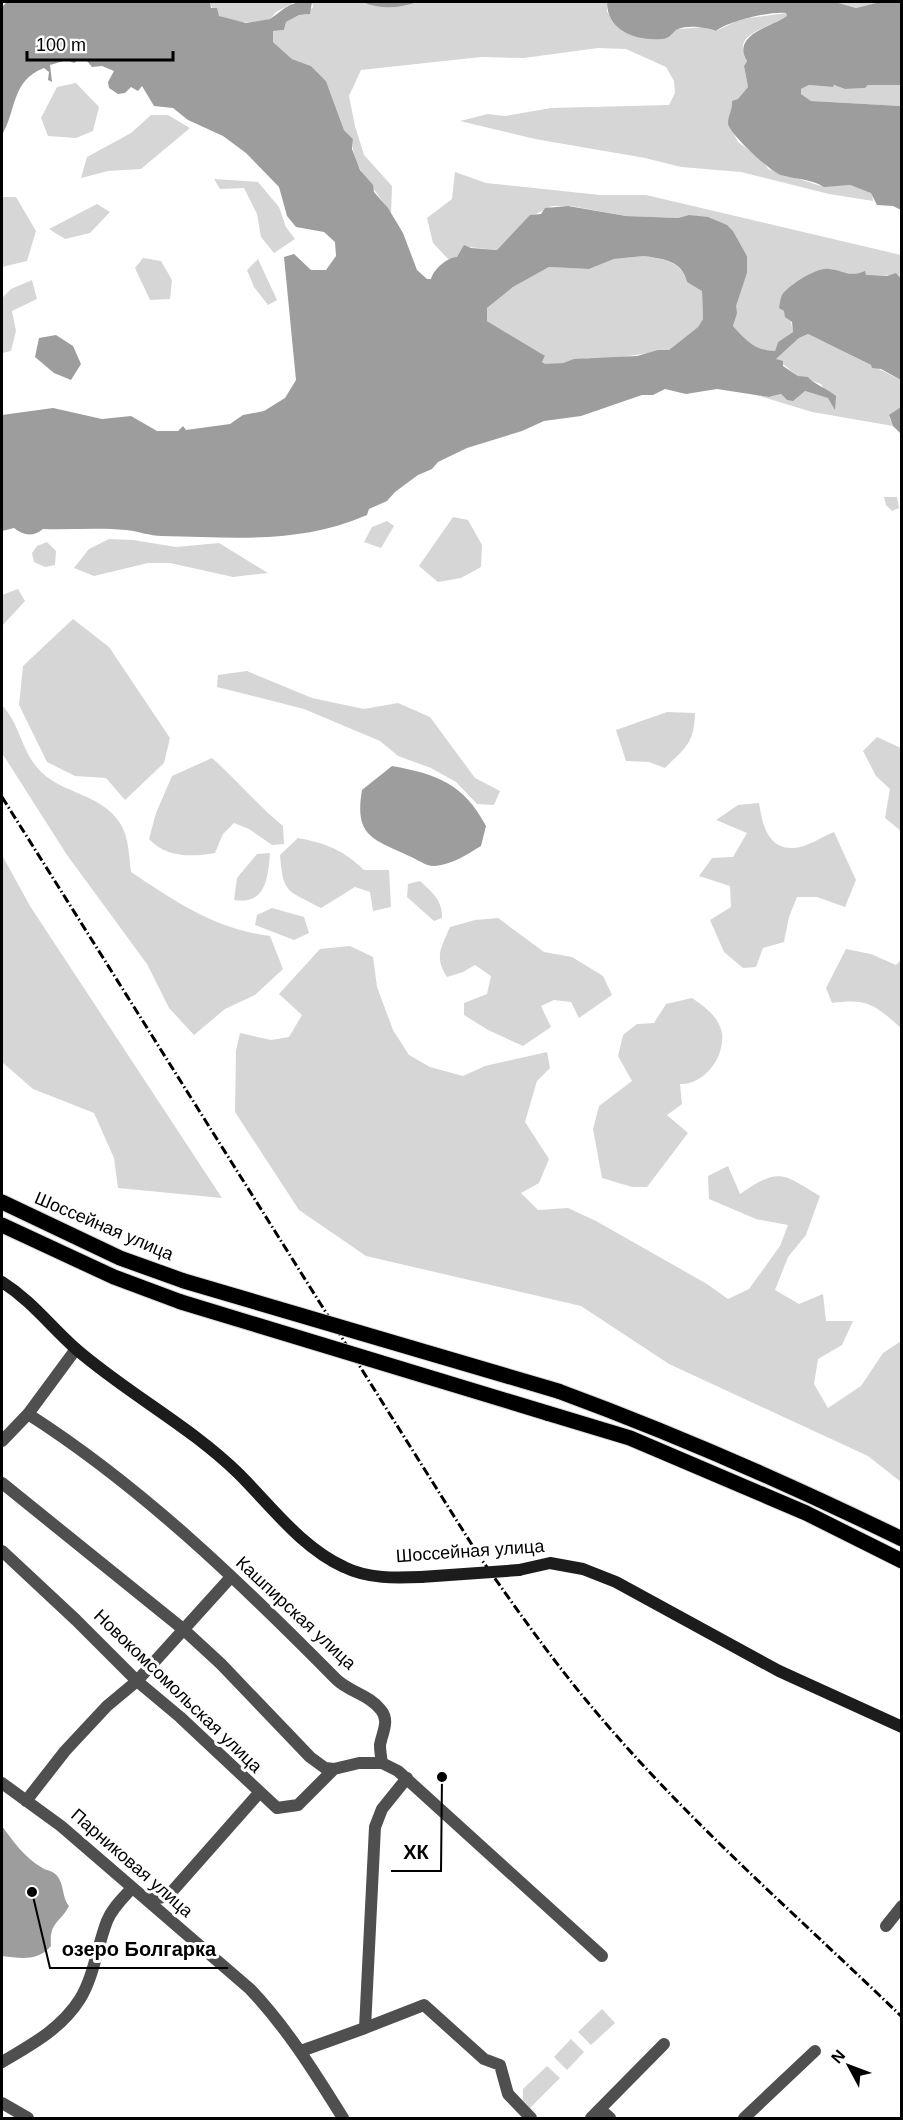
<svg xmlns="http://www.w3.org/2000/svg" width="903" height="2120" viewBox="0 0 903 2120" font-family="Arial,sans-serif">
	<style>
		.green { fill: #d6d6d6 }
		.water { fill: #9d9d9d; fill-rule: evenodd }
		.lines { fill: none; stroke-linecap: round; stroke-linejoin: round }
		.primary-casing { stroke: #dbdbdb; stroke-width: 17 }
		.street { stroke: #4f4f4f; stroke-width: 12 }
		.secondary { stroke: #1c1c1c; stroke-width: 12 }
		.primary { stroke: #000; stroke-width: 15 }
		.rail { stroke: #000; stroke-width: 3; stroke-dasharray: 9 3 1.5 3; stroke-linecap: butt }
		.primary-bridge-casing { stroke: #dbdbdb; stroke-width: 17; stroke-linecap: butt }
		.secondary-bridge { stroke: #1c1c1c; stroke-width: 12 }
		.primary-bridge { stroke: #000; stroke-width: 15 }
		.labels { text-anchor: middle; stroke-width: 6; stroke-linejoin: round; paint-order: stroke }
		.street-label { font-size: 18px; fill: #000; stroke: #fff }
		.leader { fill: none; stroke: #000; stroke-width: 2 }
		.callout-dot { fill: #000; stroke: #fff; stroke-width: 2 }
		.callout-label { font-size: 20px; text-anchor: middle; font-weight: bold; fill: #000; stroke: #fff; stroke-width: 6; stroke-linejoin: round; paint-order: stroke }
	</style>
	<rect width="100%" height="100%" fill="#fff"/>
	<path class="green" d="M210,2H295L276,12L270,19C251,24 215,26 210,2Z
		M312,2C328,2 345,0 361,2C381,4 397,10 417,2H607V12L629,34L662,39L678,29L704,27L716,31L741,19L786,13L788,16C778,23 743,32 743,46C743,50 746,57 747,61L744,66L748,87L733,107L728,122L738,142L763,160L768,169L821,186L850,185L872,193L873,201L829,194L741,172L681,167L645,158L535,139L460,121L488,114L505,116L551,108L669,105L675,93L674,81L666,67L626,49L598,48L524,58L481,57L361,70L349,96L355,126L364,155L392,186L391,215C380,192 349,167 353,139L344,130L326,81L311,66L292,59L273,42V31L284,30L286,22L299,15H306L313,7Z
		M835,2H880L856,8Z
		M76,83L99,107L93,131L76,138L48,136L41,118L57,87Z
		M900,84L901,106L811,101L801,94V89L809,85L833,87L834,85L845,89L865,88L868,85Z
		M151,115H168L190,128L141,169L108,171L81,178L87,157L131,133Z
		M455,172L486,183L600,195H646L901,255V279C893,274 884,276 875,276C831,274 819,260 782,296C784,309 792,319 793,332L778,342L775,351C755,352 746,339 733,326L735,306L747,273V256L733,231L713,219L689,215L678,218L626,216L571,206H552L528,218L497,250L468,247L457,258L449,260L433,243L427,218L452,199Z
		M214,179L258,182L279,207L286,227L295,239L274,253L261,237L257,214L244,188L220,189Z
		M2,197H16L36,231L27,261L2,267Z
		M97,204L110,212L90,233L65,239L49,229Z
		M644,256C663,259 682,261 687,282L702,290L703,319L698,327L669,350L608,359L588,358L563,363L545,365L542,362L545,357L487,321V308L513,287L549,267L589,269L614,259Z
		M143,258L161,261L172,280L170,299L150,300L135,268Z
		M258,259L277,300L268,305L254,287L247,270Z
		M32,280L37,299L12,311L16,331L11,351L2,353V298L11,289Z
		M808,334L901,380V407L889,417L893,426L812,412L753,394L769,397L781,394L787,400L805,391L829,398L835,410L821,384L798,376L776,359L799,338Z
		M884,497H897L899,508L892,511L886,505Z
		M453,517L468,520L482,545L481,567L461,578L438,582L419,566Z
		M387,521L394,526L381,548L364,542L372,527Z
		M109,539L133,540L176,547L219,543L268,573L233,577L170,563H148L94,576L74,568L89,549Z
		M47,542L56,551L55,565L45,567L34,562L32,553L37,546Z
		M18,589L25,601L2,626V595Z
		M73,619L109,647L170,738L164,763L125,800L106,778L75,776L47,762L19,705L23,666Z
		M247,671L312,698L364,709L398,703L430,717L475,778L500,791L494,805L477,804L456,782L431,768L398,756L380,741L304,709L217,687L218,675Z
		M2,705C19,724 20,743 33,762C53,794 100,791 120,823C129,837 129,856 131,872C176,902 215,929 270,936L283,969L255,995L225,1009L194,1035L169,1008L147,964L67,855L2,753Z
		M667,712L695,713C694,744 686,747 665,768L649,762L626,761L616,730Z
		M877,737L901,748V831L885,818L890,789L876,776L863,751Z
		M212,758C237,780 257,805 283,826L284,844L272,845L249,829L234,823L223,834L215,853C193,857 166,858 149,839L156,813L172,776Z
		M759,803C762,822 767,849 793,848C805,848 822,837 834,832L856,880L845,907L817,897H797L789,917L784,942L763,948L756,967L743,968L724,952L710,920L731,907L730,886L699,876L712,858L733,857L747,833L716,820L738,805Z
		M298,838C326,843 345,851 364,870H389L391,907L373,911L370,892L355,887L321,908C288,890 283,895 280,855Z
		M270,853C268,878 266,905 234,900L237,878L257,854Z
		M2,855L30,906L222,1198L118,1188L114,1158L94,1113L33,1089L2,1062Z
		M420,881C432,892 443,901 442,918L434,921L407,897L408,884Z
		M272,908L304,917L309,933L294,940L255,925L257,915Z
		M498,918L544,952L572,957L603,976L612,995L579,1018L571,1002L554,1000L541,1006L551,1027L523,1046L488,1030L464,1015V1003L487,994L491,976L475,965L463,972L447,977C434,957 441,948 450,927L475,920Z
		M350,946L373,957L377,987L393,1030L409,1055L430,1067L463,1076L485,1066L547,1052L550,1068L537,1081L525,1122L549,1159L539,1183L521,1193L538,1210L568,1208L596,1221L707,1284L728,1299L749,1289L780,1246L788,1225L756,1219L709,1199L708,1176L728,1166L740,1194C779,1167 782,1173 820,1196L806,1235L788,1257L775,1290L799,1304L823,1294L826,1321H853L842,1345L818,1359L814,1384L828,1408L861,1386L883,1353L901,1341V1482L868,1456L669,1364L581,1306L366,1256L299,1210L235,1112L236,1051L240,1033L271,1040L289,1037L302,1015L279,994L320,949Z
		M846,949L871,954L896,965L901,960V1054V1028C875,1005 868,998 832,1003L826,988Z
		M692,998C704,1006 719,1017 722,1033C725,1058 704,1085 680,1084L682,1104L667,1115L688,1133L647,1187H632L602,1178L593,1129L599,1106L632,1081L618,1056L623,1035L637,1024L654,1023L666,1004Z
		M602,2009L615,2023L591,2045L578,2032Z
		M571,2039L584,2052L567,2070L554,2057Z
		M547,2066L560,2078L530,2108L523,2100V2089Z"/>
	<path class="water" d="M7,2H210L211,8H217L219,16L246,23L270,19C287,7 289,1 312,2L310,14L299,15L286,22L284,30L273,31V42L292,59L311,66L326,81L344,130L353,139L352,149L360,170L373,185L374,192L388,208L403,233L417,270L427,279H431C434,269 446,258 457,257L464,245L471,248L497,250L530,215L541,214L545,208L568,206L626,216L678,218L689,215L708,217L727,225L733,231L747,256V273L736,306L737,313L733,326C746,340 755,351 775,351L778,342L793,332L792,322L785,317L784,311L779,308C780,304 780,299 782,295C789,285 817,267 829,269C842,270 850,278 865,271L866,275L887,276L896,273L901,279V380L881,369L872,368L871,365L808,334L799,338L776,359L783,361V366L798,376L808,377C812,383 828,389 836,396L835,410L828,398L805,391L793,401L787,400L781,394L769,397L717,389L686,394L665,389L653,395H642L581,416L544,421L522,431L467,448L438,462L432,469L418,475L395,492L387,501L369,509L367,515C297,545 233,537 162,536C150,536 137,531 126,530C98,527 71,530 43,529C33,537 24,536 14,528L2,531V415L53,408L102,419L131,416L157,431H178L183,426L186,430L230,424L243,415L264,411L285,398L296,380L284,257L294,254L311,270H326L336,256L335,242L324,232L296,227L287,216L279,187L246,153L223,136L188,120L173,108L154,106L142,86L138,91L131,87L125,93L118,94L109,88L108,82L114,71L102,66L92,67L87,61L79,59L74,63L67,60L50,65L52,82L48,80L49,72L44,68C11,81 17,109 2,135V7ZM644,256C663,259 682,260 687,282L702,291L703,319L698,327L669,350H658L637,356L574,359L563,363L545,364L542,362L545,356L487,321V308L513,287L549,267L589,269L614,259Z
		M363,2H417C401,8 380,10 363,2Z
		M607,2H835L856,8L880,2L901,3V85H868L865,88L845,89L834,85L833,87L809,85L801,89V94L811,101L901,106V210L893,206L877,205L871,193L850,185L824,187C811,179 795,179 781,175C772,173 728,133 728,123C728,115 733,109 732,101L738,99L748,87L744,66L747,61C731,34 772,27 787,16L786,13C771,11 728,21 716,31C706,27 688,25 678,29C672,32 670,39 662,39C636,41 607,31 607,2Z
		M56,335L73,346L81,364L71,380L54,373L35,357L39,338Z
		M901,407V434L893,426L889,415Z
		M392,766C437,774 464,784 486,826L481,846C466,855 453,864 435,866C427,867 417,859 409,856C373,839 354,837 362,790Z
		M2,1826C12,1840 25,1858 41,1867C44,1870 50,1870 54,1873C65,1881 61,1896 69,1906C60,1923 49,1922 51,1946C37,1962 20,1958 2,1956Z"/>
	<g class="lines">
		<defs>
			<path id="primary" d="M2,1202L120,1258L184,1281
				M2,1225L114,1277L181,1302
				M558,1391C675,1434 789,1484 902,1539
				M547,1413L630,1438L806,1513L902,1561"/>
		</defs>
		<use href="#primary" class="primary-casing"/>
		<path class="street" d="M28,1414C142,1487 241,1583 336,1679C349,1692 370,1695 381,1710C390,1721 382,1733 380,1745C380,1750 381,1757 382,1763
			M2,1441L28,1414L76,1349
			M2,1483L183,1629L221,1664L310,1757L325,1768L334,1769L359,1763H382L398,1771L602,1956
			M2,1551L76,1620L137,1681L180,1717L277,1808L298,1805L334,1769
			M2,1783L61,1826L250,1989C287,2028 315,2073 343,2118
			M26,1801L65,1751L107,1706L137,1681L231,1577
			M148,1900L168,1896L259,1793
			M886,1926L902,1906
			M365,2028L424,2005L484,2059L500,2065L508,2094L531,2118
			M301,2051L365,2028L375,1827L382,1809L407,1778
			M2,2062C31,2045 61,2029 80,1999C94,1976 97,1947 107,1921C112,1908 123,1898 132,1888
			M2,2103L28,2118
			M600,2109L610,2118
			M591,2118L664,2044
			M744,2118L815,2051"/>
		<path class="secondary" d="M2,1282C32,1301 50,1326 76,1349C128,1394 190,1426 239,1474C272,1507 301,1547 344,1567C368,1579 396,1578 421,1577
			M519,1570L550,1563L583,1569L616,1582L779,1671L902,1727"/>
		<use href="#primary" class="primary"/>
		<path class="rail" d="M2,797L479,1556C518,1611 557,1667 602,1719C692,1825 802,1920 902,2017"/>
		<defs>
			<path id="primary-bridge" d="M184,1281L558,1391
				M181,1302L547,1413"/>
		</defs>
		<use href="#primary-bridge" class="primary-bridge-casing"/>
		<path class="secondary-bridge" d="M421,1577L519,1570"/>
		<use href="#primary-bridge" class="primary-bridge"/>
	</g>
	<g class="labels">
		<g class="street-label">
			<text transform="translate(104 1226) rotate(23)" y="6">Шоссейная улица</text>
			<text transform="translate(470 1551) rotate(-4)" y="6">Шоссейная улица</text>
			<text transform="translate(296 1613) rotate(43)" y="6">Кашпирская улица</text>
			<text transform="translate(178 1691) rotate(44)" y="6">Новокомсомольская улица</text>
			<text transform="translate(132 1863) rotate(41)" y="6">Парниковая улица</text>
		</g>
	</g>
	<path class="leader" d="M442 1777L441 1871H391M32 1892L50 1968H228"/>
	<g class="callout-dot">
		<circle cx="442" cy="1777" r="6"/>
		<circle cx="32" cy="1892" r="6"/>
	</g>
	<g class="callout-label">
		<text x="416" y="1859">ХК</text>
		<text x="139" y="1956">озеро Болгарка</text>
	</g>
	<rect width="903" height="2120" fill="none" stroke="#000000" stroke-width="6"/>
	<g transform="translate(849 2066) rotate(311)" stroke="#ffffff" stroke-width="4.5" paint-order="stroke">
	<path d="M0-4.5L10 22L0 15L-10 22Z" fill="#000000"/>
	<text y="-9" font-size="16" font-weight="bold" text-anchor="middle" fill="#000000">N</text>
	</g>
	<path d="M27 51v9h146v-9" fill="none" stroke="#000000" stroke-width="3"/>
	<text x="36" y="51" font-size="18" fill="#000000" stroke="#ffffff" stroke-width="4.5" paint-order="stroke">100 m</text>
</svg>
